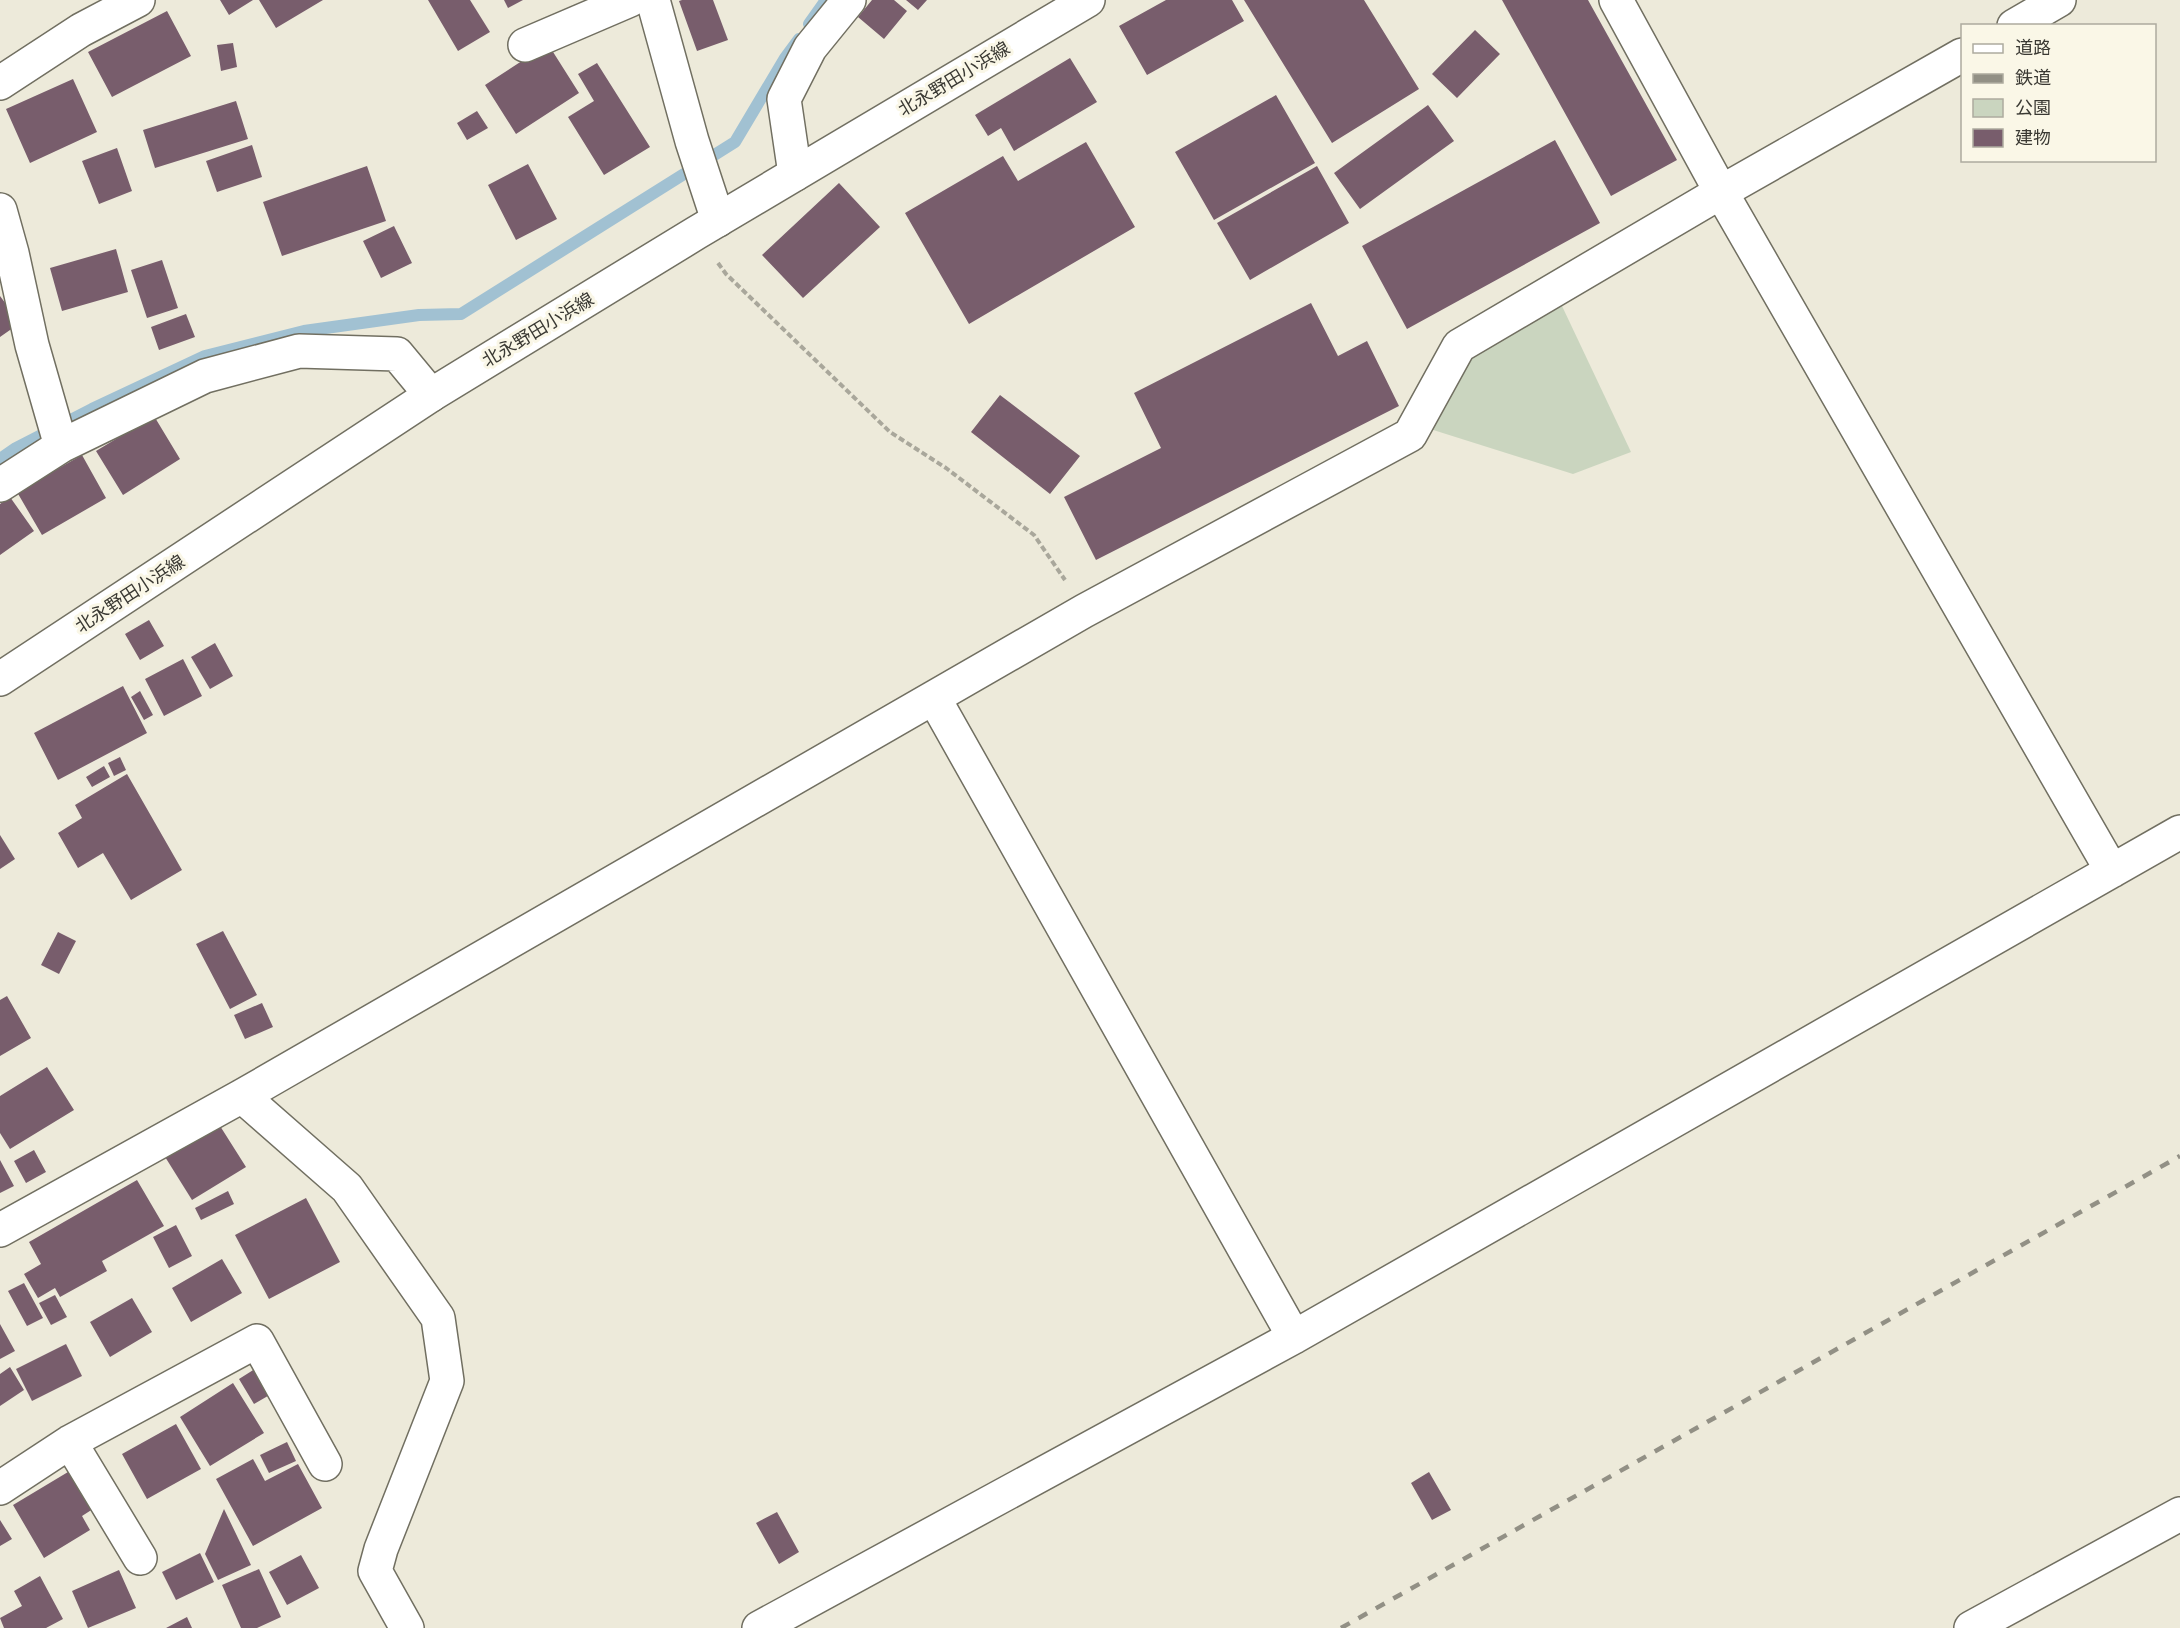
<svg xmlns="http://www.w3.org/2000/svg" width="2180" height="1628" viewBox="0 0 2180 1628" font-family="Barlow,'Noto Sans JP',sans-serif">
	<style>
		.green { fill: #cad5bf }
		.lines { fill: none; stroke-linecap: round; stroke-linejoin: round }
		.stream { stroke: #a1c1d2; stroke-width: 12 }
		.building { fill: #785d6c }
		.minor-casing { stroke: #716f61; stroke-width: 36 }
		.major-casing { stroke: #716f61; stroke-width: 36 }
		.path { stroke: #a9a79b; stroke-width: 4; stroke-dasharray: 6 3; stroke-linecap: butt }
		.minor { stroke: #fff; stroke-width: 33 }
		.major { stroke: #fff; stroke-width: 33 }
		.rail { stroke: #929085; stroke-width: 4.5; stroke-dasharray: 10 10; stroke-linecap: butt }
		.labels { text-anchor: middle; stroke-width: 6; stroke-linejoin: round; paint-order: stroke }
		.street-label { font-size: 18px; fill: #3a3933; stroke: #faf7e7 }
	</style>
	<rect width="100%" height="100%" fill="#edeada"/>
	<path class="green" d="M1562,306L1631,452L1573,474L1427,428L1473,355Z"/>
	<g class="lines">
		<path class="stream" d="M809,24L826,0
			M0,459L16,448L92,409L205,356L304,331L419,315L461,314L735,142L785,58L799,39"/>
	</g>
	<path class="building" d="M220,0H253L229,15Z
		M259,0H323L276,28Z
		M428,0H470L490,32L458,51Z
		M504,0H523L508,8Z
		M682,0H713L728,40L697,51L679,1Z
		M872,0H894L907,11L884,39L858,17Z
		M906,0H927L918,10Z
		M1166,0H1232L1244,21L1147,75L1119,26Z
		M1244,0H1364L1419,89L1332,143Z
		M1502,0H1588L1677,160L1611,196Z
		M167,11L191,56L112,97L88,52Z
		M1475,30L1500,54L1457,98L1432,74Z
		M233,43L237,67L221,71L217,45Z
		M548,44L579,93L516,134L485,85Z
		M1070,58L1097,102L1014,151L1001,128L988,136L975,115Z
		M597,63L650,147L604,175L568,117L594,101L578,74Z
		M73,79L97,132L30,163L6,109Z
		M1276,95L1315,163L1214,220L1175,152Z
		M236,101L248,139L155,168L143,130Z
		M1428,105L1454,141L1360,209L1334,173Z
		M477,111L488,128L467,140L457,123Z
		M1555,140L1600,223L1407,329L1362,246Z
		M1086,142L1135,227L969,324L905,213L1003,156L1018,181Z
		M252,145L262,177L217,192L206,161Z
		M117,148L132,191L99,204L82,161Z
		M528,164L557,219L516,240L488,185Z
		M367,166L386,221L282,256L263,202Z
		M1317,166L1349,223L1250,280L1217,223Z
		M839,183L880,227L803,298L762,255Z
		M394,226L412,263L381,278L363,241Z
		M116,249L128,292L62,311L50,268Z
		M162,260L178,308L147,318L131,270Z
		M0,296L20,323L0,337Z
		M1311,303L1338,356L1367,341L1399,406L1096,560L1064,497L1161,448L1134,393Z
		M186,314L195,337L159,350L151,327Z
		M1000,395L1080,456L1050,494L971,432Z
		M154,416L180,459L123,495L96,451Z
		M82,455L106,498L42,535L17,492Z
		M10,497L34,531L0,555V504Z
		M149,620L164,646L140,660L125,634Z
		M215,643L233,676L210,689L191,657Z
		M183,659L202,696L164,716L145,679Z
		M123,686L147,733L58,780L34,733Z
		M140,691L153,715L144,720L131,697Z
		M120,757L126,770L114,776L108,763Z
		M104,766L110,777L92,787L86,777Z
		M127,774L182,870L131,900L103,853L78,868L58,833L82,818L75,805Z
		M0,835L15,859L0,869Z
		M223,931L257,995L230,1009L196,944Z
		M58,932L76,941L59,974L41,965Z
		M7,996L31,1038L0,1056V1000Z
		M262,1003L273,1027L245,1039L234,1015Z
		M47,1067L74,1110L10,1149L0,1133V1096Z
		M215,1118L246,1167L192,1200L162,1152Z
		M34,1150L46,1172L26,1183L14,1161Z
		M0,1160L14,1186L0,1193Z
		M137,1180L164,1226L102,1261L107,1271L60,1297L55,1288L38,1298L24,1274L41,1264L29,1242Z
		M228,1191L234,1204L201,1220L195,1208Z
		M306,1198L340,1262L269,1299L235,1235Z
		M176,1225L192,1256L169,1268L153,1237Z
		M222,1259L242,1293L191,1322L172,1288Z
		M24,1283L43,1318L27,1326L8,1291Z
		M55,1295L67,1317L51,1325L39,1303Z
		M132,1298L152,1332L110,1357L90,1322Z
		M0,1324L15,1351L0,1359Z
		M66,1344L82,1376L32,1401L16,1369Z
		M10,1367L24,1390L0,1406V1374Z
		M258,1367L273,1393L254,1404L239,1379Z
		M233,1383L264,1433L210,1466L180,1417Z
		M176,1424L201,1469L147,1499L122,1454Z
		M287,1442L296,1461L269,1473L260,1455Z
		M253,1459L265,1481L298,1464L322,1508L253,1546L216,1479Z
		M73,1469L96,1507L82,1516L90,1530L44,1558L13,1505Z
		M1429,1472L1451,1510L1432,1520L1411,1483Z
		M224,1509L251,1565L218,1580L205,1554Z
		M777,1512L799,1552L779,1564L756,1523Z
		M0,1520L12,1539L0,1546Z
		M200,1553L214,1582L176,1600L162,1572Z
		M301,1555L319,1588L287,1605L269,1572Z
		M259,1569L281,1617L257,1628H241L222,1585Z
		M119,1570L136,1608L88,1628L72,1591Z
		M40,1576L63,1619L46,1628H4L0,1618L22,1606L14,1591Z
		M187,1617L192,1628H166Z"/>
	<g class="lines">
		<defs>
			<path id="minor" d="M653,0L692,141L718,220
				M1616,0L1721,192L2112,871
				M2014,26L2059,0
				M525,45L630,0
				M0,83L81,30L138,0
				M795,174L784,99L810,48L849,0
				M0,210L12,253L32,345L61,446
				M0,485L61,446L205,376L299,351L397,354L431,395
				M934,698L1294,1337
				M242,1096L347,1188L438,1318L447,1381L381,1549L375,1571L407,1628
				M0,1230L242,1096L1084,611L1410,435L1459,346L1721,192L1962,55
				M70,1442L140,1558
				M0,1488L70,1442L257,1341L325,1464
				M759,1628L1294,1337L2180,832
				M1971,1628L2180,1514"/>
			<path id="major" d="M0,679L431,395L696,233L1088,0"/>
		</defs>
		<use href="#minor" class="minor-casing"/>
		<use href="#major" class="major-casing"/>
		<path class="path" d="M718,263L726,274L890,432L946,468L1034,535L1065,580"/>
		<use href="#minor" class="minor"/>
		<use href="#major" class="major"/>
		<path class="rail" d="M1341,1628L2180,1156"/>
	</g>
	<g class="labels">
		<g class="street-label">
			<text transform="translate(954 79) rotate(-31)" y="6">北永野田小浜線</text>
			<text transform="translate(538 330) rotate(-31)" y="6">北永野田小浜線</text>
			<text transform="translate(130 594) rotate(-33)" y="6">北永野田小浜線</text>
		</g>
	</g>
	<rect x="1961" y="24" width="195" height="138" fill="#faf7e7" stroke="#adab9f" stroke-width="1.5"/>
	<rect x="1973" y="44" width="30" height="9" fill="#ffffff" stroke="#adab9f" stroke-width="1.5"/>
	<text x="2015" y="54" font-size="18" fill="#3a3933">道路</text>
	<rect x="1973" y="74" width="30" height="9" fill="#929085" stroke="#adab9f" stroke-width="1.5"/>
	<text x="2015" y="84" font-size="18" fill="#3a3933">鉄道</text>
	<rect x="1973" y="99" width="30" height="18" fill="#cad5bf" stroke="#adab9f" stroke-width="1.5"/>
	<text x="2015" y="114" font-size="18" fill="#3a3933">公園</text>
	<rect x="1973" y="129" width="30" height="18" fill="#785d6c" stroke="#adab9f" stroke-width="1.5"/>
	<text x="2015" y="144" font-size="18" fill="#3a3933">建物</text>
</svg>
